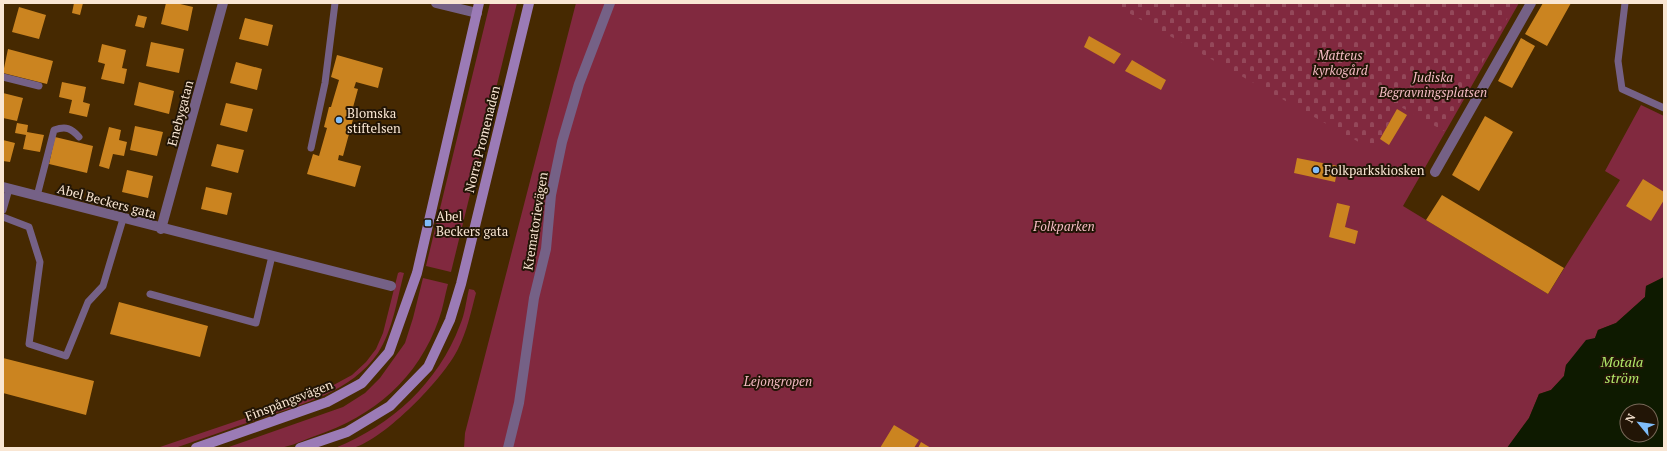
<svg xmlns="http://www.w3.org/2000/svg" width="1667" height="451" viewBox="0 0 1667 451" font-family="'PT Serif',serif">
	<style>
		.green { fill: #81293f }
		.cemetery { fill: url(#cemetery-stones) }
		.water { fill: #0e1a00; fill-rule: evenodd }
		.building { fill: #cb8420 }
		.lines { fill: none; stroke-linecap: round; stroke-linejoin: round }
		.lane { stroke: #756186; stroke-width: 7 }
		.street { stroke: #756186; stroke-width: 10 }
		.secondary { stroke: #9b7bb6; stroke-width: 10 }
		.poi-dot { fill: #7fbdfa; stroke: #221506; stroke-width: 1.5 }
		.labels { text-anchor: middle; stroke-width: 4; stroke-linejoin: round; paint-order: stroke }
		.park-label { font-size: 13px; font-style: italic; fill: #f5bcc4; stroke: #221506 }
		.street-label { font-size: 13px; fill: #f9e6d3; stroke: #221506 }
		.poi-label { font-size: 13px; fill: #f9e6d3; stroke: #221506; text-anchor: start }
		.water-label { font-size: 14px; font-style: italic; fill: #b2e96a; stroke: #221506 }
	</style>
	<defs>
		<pattern id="cemetery-stones" width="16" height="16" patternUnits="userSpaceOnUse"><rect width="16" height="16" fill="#81293f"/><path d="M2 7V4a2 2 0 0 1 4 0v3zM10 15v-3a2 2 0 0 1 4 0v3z" fill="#94485a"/></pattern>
	</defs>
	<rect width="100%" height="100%" fill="#462901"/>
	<path class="green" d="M490,3H517L451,272L426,266Z
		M576,3H1519L1403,206L1548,294L1620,180L1605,171L1641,105L1664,116V277L1646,286L1645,297L1616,323L1598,330L1595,338L1566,365L1564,376L1551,390L1539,394L1529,418L1507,448H464L465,433Z
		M400,272L404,273C397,299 393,330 378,353C351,392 303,404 261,418C232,428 204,438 175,448H157L317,394L352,375L366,362L376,349L383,333L398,273Z
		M423,278L448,284C445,295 443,308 439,319C418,379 374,416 315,436C304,440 292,446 280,448C263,451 243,448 226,448L343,407L365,393L380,378L405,343L413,318Z
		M469,289L474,290L476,293C471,312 467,331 458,349C444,378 385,439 353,448C348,449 341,448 335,448C392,425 438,383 460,325C465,314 466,301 469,289Z"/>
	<path class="cemetery" d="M1111,3H1516L1444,131L1399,106L1373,150Z"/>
	<path class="water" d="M1664,277V448H1507L1529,418L1539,394L1551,390L1564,376L1566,365L1586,340L1595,338L1598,330L1616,323L1645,297L1646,286ZM1627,411H1651V435H1627Z"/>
	<path class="building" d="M74,3H83L80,15L72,13Z
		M166,3H176L193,7L188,31L161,24Z
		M1543,3H1571L1547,46L1525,34Z
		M19,7L46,15L39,39L12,32Z
		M138,15L147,17L144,28L135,26Z
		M245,18L273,25L268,46L239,39Z
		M1089,36L1121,54L1114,64L1084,47Z
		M1521,38L1535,46L1512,88L1498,81Z
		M151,42L184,49L179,73L146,66Z
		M102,44L126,50L122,68L127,69L124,84L101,79L105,64L98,62Z
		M8,49L53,61L47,84L3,73Z
		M337,55L383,68L378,88L356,82L354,88L358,89L352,111L355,112L343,156L339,155L338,160L361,166L355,187L307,174L313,154L319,156L327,128L324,127L329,107H331L339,80L331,77Z
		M1132,60L1166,80L1161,90L1125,71Z
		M236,62L262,69L257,90L230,83Z
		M62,82L86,87L83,102L90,104L87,117L69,113L72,100L59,97Z
		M139,82L174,91L169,114L134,105Z
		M3,93L23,98L17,121L3,118Z
		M226,103L253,109L247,132L220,125Z
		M1397,109L1407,115L1389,145L1380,139Z
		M1485,116L1513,132L1479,191L1452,175Z
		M17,123L28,125L27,132L44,135L40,152L23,149L26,135L15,133Z
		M135,126L163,132L157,156L130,150Z
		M109,127L121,130L119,140L127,142L124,156L113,154L109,169L99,166Z
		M55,137L93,146L87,173L49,164Z
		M3,140L15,143L10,162L3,161Z
		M217,144L244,150L238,173L211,166Z
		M1297,158L1338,166L1335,182L1294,173Z
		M127,170L153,176L148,198L122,192Z
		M1643,179L1664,192V200L1651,221L1626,206Z
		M206,187L232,193L227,215L201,209Z
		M1442,195L1564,268L1548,294L1426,220Z
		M1337,203L1350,206L1345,227L1358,231L1355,244L1329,237Z
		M119,302L208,326L200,357L110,334Z
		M3,358L94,381L86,415L3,393Z
		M894,425L919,440L914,448H880Z
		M921,442L931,448H918Z"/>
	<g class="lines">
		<path class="lane" d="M1625,3L1618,61L1622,89L1664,108
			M3,77L39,86
			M311,148L325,83L335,3
			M37,196L54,130C66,126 71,128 79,137
			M3,210L9,189
			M3,217L29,227L40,262L29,344L66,356L88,302L103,286L123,219
			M150,294L256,323L272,256"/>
		<path class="street" d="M436,3L477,13
			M1435,172L1531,3
			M3,187L391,286
			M161,229L223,3
			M508,448L519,403L534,298L546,249L551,195L562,142L579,84L610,3"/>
		<path class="secondary" d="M196,448L327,402L362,383L389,352L417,273L479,3
			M300,448L347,432L390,406L428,367L450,320L461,284L529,3"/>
	</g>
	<g class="poi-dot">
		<circle cx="339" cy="120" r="4"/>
		<circle cx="1316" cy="170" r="4"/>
		<rect x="424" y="219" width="8" height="8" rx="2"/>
	</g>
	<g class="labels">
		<g class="park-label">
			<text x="1340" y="60">Matteus<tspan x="1340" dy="15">kyrkogård</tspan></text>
			<text x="1433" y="82">Judiska<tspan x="1433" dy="15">Begravningsplatsen</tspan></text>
			<text x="1064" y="231">Folkparken</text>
			<text x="778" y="386">Lejongropen</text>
		</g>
		<g class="street-label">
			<text transform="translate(180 113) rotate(-75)" y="5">Enebygatan</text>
			<text transform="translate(482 139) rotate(-76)" y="5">Norra Promenaden</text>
			<text transform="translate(107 201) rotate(15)" y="5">Abel Beckers gata</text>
			<text transform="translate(535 221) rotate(-81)" y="5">Krematorievägen</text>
			<text transform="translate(289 400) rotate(-21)" y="5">Finspångsvägen</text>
		</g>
		<g class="poi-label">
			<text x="347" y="118">Blomska<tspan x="347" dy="15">stiftelsen</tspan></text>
			<text x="1324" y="175">Folkparkskiosken</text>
			<text x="436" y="221">Abel<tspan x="436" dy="15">Beckers gata</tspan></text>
		</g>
		<g class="water-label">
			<text x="1622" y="367">Motala<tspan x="1622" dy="16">ström</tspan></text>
		</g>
	</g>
	<rect width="1667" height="451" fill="none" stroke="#f9e6d3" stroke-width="8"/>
	<g transform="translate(1639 423) rotate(299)"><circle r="19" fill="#221506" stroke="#786958"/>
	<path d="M0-3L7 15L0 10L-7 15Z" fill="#7fbdfa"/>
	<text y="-6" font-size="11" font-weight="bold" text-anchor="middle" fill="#f9e6d3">N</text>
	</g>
</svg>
